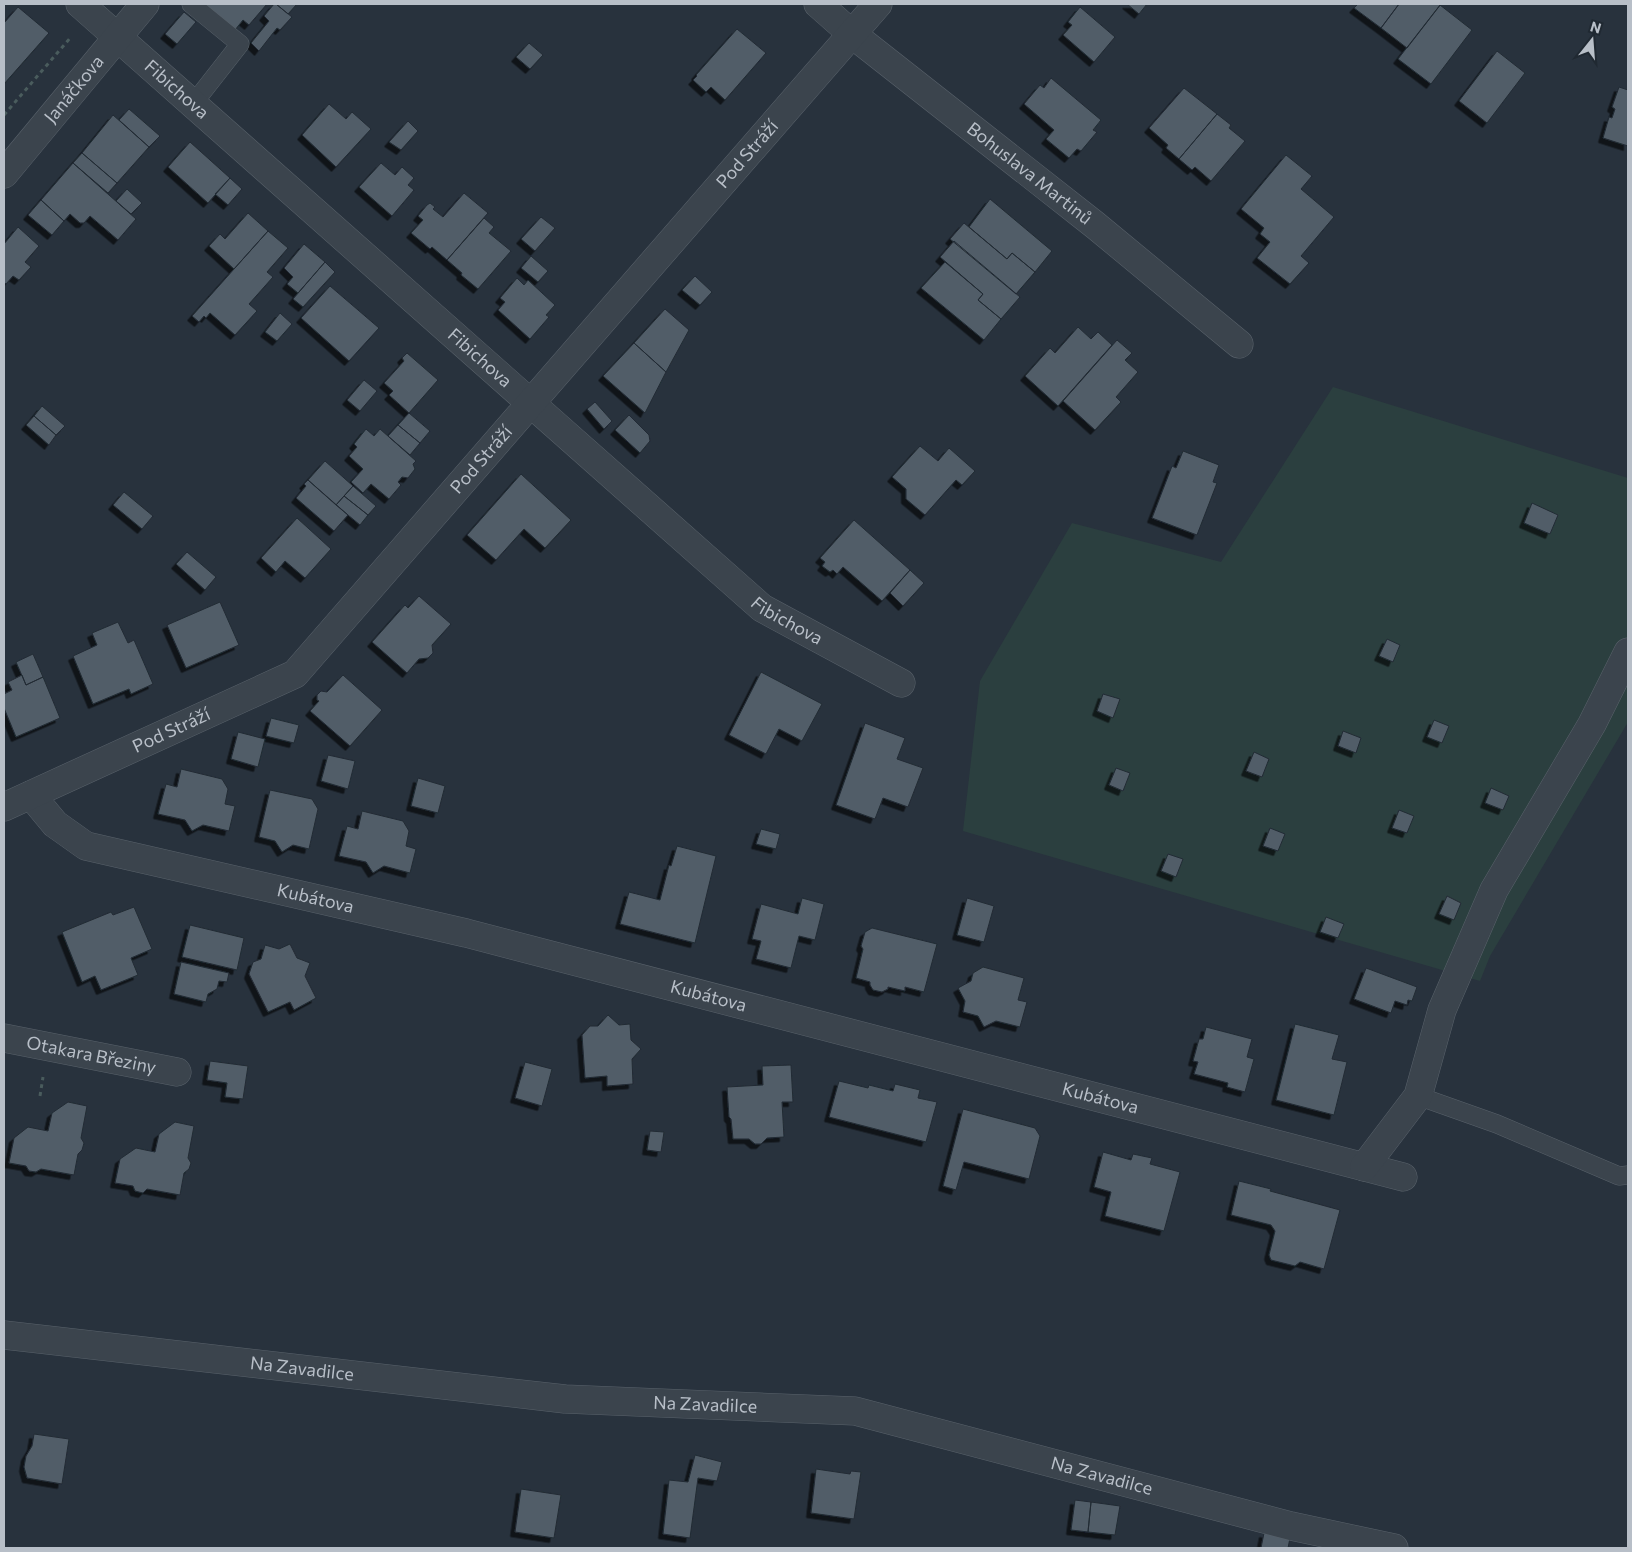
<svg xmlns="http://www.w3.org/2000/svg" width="1632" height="1552" viewBox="0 0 1632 1552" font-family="Commissioner,sans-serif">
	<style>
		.green { fill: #2b3f3f }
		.building { fill: #515d67; stroke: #222b34; filter: url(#shadow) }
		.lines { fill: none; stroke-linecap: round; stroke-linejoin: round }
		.service-casing { stroke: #59626b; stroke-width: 19 }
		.minor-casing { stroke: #59626b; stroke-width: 29 }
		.path { stroke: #4a5c5d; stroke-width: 3; stroke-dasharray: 4 4; stroke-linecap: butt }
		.service { stroke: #3b444d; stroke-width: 18 }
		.minor { stroke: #3b444d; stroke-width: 28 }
		.labels { text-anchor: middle; stroke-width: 4.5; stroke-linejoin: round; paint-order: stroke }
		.street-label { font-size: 18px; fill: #b8bfc8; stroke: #202932 }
	</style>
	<defs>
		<filter id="shadow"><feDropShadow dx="-4.5" dy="4.5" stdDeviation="0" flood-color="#0009"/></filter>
	</defs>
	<rect width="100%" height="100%" fill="#28323d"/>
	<path class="green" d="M1333,387L1628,478V722L1490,956L1480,981L963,831L980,681L1072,523L1221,562Z"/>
	<path class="building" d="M208,4H267L249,25L243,20L235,30L206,6Z
		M274,4H276L292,17L280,30L277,28L259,51L251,43L269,21L264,16Z
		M276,4H297L288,14Z
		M1127,4H1147L1139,14Z
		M1358,4H1399L1381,28L1354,8Z
		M1399,4H1441L1407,48L1381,28Z
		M1440,5L1472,30L1431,84L1398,59Z
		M18,7L49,33L4,84V23Z
		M1080,7L1115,37L1094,62L1063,35L1072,25L1068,22Z
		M184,12L196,22L177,44L165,34Z
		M737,29L766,53L725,100L711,87L706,92L693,80L697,76L696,75Z
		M529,43L543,55L530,69L516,57Z
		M1497,51L1525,73L1487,123L1459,101Z
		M1051,78L1101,120L1093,130L1097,132L1081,151L1077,149L1069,158L1046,139L1054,130L1024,104L1040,85L1044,88Z
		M1619,87L1628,90V146L1603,138L1609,117L1612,118L1615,109L1612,107Z
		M1184,88L1217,114L1179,159L1166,148L1168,145L1149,128Z
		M329,104L346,119L352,112L371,129L336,167L302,135Z
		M129,109L160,136L149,147L119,120Z
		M1217,114L1231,125L1229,128L1245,141L1211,181L1195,167L1192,170L1179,159Z
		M113,115L149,147L117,183L82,153Z
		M408,121L418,131L401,150L389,142Z
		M190,142L230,178L208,203L168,167Z
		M82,153L117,183L108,193L73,163Z
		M1286,155L1312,176L1301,189L1334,217L1301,256L1309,263L1290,284L1257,258L1270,242L1260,234L1264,228L1241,209Z
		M73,163L136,219L118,240L90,216L84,223H80L70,214L64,221L41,200Z
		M381,163L395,175L402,167L414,178L408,185L414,190L392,216L359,187Z
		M230,178L242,189L228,205L215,194Z
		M127,189L142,203L131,214L116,201Z
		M464,193L488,213L447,260L432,247L430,249L411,233L423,220L418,216L427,205L430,203L435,207L433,209L443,217Z
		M990,199L1052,251L1035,272L1012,253L1007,259L969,227Z
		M41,200L64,221L52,235L28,215Z
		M248,213L268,231L234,269L209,246L220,234L225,239Z
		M541,217L555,228L535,251L521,239Z
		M484,218L494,227L489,233L511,251L478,289L461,275L462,273L447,260Z
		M964,223L1007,259L1012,253L1035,272L1016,294L950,239Z
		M18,227L39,246L25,262L31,267L19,280L13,276L6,284L4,282V244Z
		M268,231L288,248L267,272L273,277L249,304L257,311L235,335L210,313L206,318L204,316L199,322L192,316Z
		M954,241L1020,297L1001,319L978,300L983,294L940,257Z
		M304,244L325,262L298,293L287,284L293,277L284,268Z
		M531,256L548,271L538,282L521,268Z
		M325,262L335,272L303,307L293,299Z
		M945,262L983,294L978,300L1001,319L984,340L921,288Z
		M695,276L712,292L700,305L682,290Z
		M517,278L524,285L528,280L555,305L546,315L549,317L530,339L498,310L505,302L500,298Z
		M330,286L379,328L349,361L301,318Z
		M665,309L689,330L666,372L634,343Z
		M280,313L292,324L277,341L265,332Z
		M1078,327L1091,339L1098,332L1112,345L1058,406L1025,376L1050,348L1055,353Z
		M1117,340L1132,353L1125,360L1138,372L1116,397L1121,402L1095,430L1063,401Z
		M634,343L666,372L645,413L603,376Z
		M407,353L438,380L409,413L389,395L393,391L384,383L404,361L402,358Z
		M364,380L377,391L360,411L347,400Z
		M595,402L612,421L604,429L587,409Z
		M42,406L65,426L56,435L34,416Z
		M409,413L430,431L420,443L398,425Z
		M629,415L649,435L650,441L640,453L615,430Z
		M34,416L56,435L49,445L26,425Z
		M398,425L420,443L410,455L388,436Z
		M366,429L374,436L380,429L416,461L413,464L415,469L408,478L402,477L398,482L401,485L389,499L371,484L363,493L351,482L363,469L349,456L357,447L354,444Z
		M920,446L938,461L949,448L975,471L962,485L956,480L925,515L906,499V489L892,477Z
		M1183,451L1219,465L1213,482L1217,483L1197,535L1152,518L1172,466L1176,468Z
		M325,461L353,486L336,505L308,480Z
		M521,474L571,520L545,548L524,529L496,560L467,535Z
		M308,480L348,515L334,531L296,498L306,486L304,484Z
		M353,486L376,506L368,515L344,496Z
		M124,492L153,516L142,529L113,505Z
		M344,496L368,515L360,525L336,505Z
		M1532,503L1558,515L1550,534L1524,523Z
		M297,518L331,549L305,578L285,561L276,572L261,558Z
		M854,520L910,570L882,601L843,567L837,574L833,570L830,572L822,566L825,562L820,558Z
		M187,552L216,577L205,590L176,564Z
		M910,570L924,583L903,606L890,593Z
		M419,596L451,624L432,645L433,653L428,658L419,659L407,673L372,642L405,605L408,608Z
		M220,602L239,645L186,668L167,625Z
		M118,622L128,643L134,640L153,684L131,694L129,689L93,704L73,656L97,645L92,633Z
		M1387,639L1400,645L1393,662L1379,656Z
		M33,654L43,677L26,685L16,662Z
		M761,672L822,704L802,741L779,729L766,754L729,735Z
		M22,675L26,685L43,677L60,718L16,737L4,708V694L12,690L8,682Z
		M343,675L382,710L350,746L310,711L319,701L317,700V695L321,691L327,692Z
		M1103,694L1120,699L1113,718L1097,711Z
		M271,718L299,725L294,743L266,736Z
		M1434,720L1449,726L1442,743L1427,737Z
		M865,723L905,738L897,759L923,768L908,807L883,798L875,819L836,805Z
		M1343,731L1361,738L1356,753L1338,746Z
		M238,732L265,739L258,767L231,759Z
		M1254,752L1269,759L1262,777L1246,771Z
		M328,755L355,761L348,789L321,781Z
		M1116,768L1130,773L1123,791L1109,785Z
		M181,769L222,779L228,789L225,804L235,806L229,831L203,825L192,831L185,820L158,814L166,784L177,787Z
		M418,778L445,786L438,813L411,806Z
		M1491,788L1509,796L1503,810L1485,803Z
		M270,790L312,799L318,809L309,849L293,845L282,852L275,841L259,837Z
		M1399,810L1414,816L1407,833L1392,828Z
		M362,811L403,821L409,831L406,846L416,849L410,873L384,866L373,873L366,862L339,856L347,826L358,829Z
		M1270,828L1285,834L1278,851L1263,846Z
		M761,829L780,834L776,849L756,844Z
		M677,846L716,856L695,943L620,924L629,892L660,900L669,865L671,866Z
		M1168,854L1183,859L1176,877L1161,871Z
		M1447,896L1461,903L1454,920L1439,914Z
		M802,898L824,904L815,940L799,936L791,968L756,959L761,941L752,939L761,904L798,914Z
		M967,898L994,906L984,942L957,935Z
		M134,907L152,949L131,958L138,975L101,990L95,976L82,982L62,932L111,912L113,915Z
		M1326,917L1344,924L1338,938L1320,932Z
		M190,925L244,938L237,970L182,957Z
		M872,928L937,944L924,992L905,987V991L888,987V989L882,992L873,990L870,985V982L856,978L863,949L861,946L865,932Z
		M290,944L297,958L310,963L305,976L316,998L294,1010L290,1002L268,1012L249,974L253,962L261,959L265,945L279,949Z
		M181,962L229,973L227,982L219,981L217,989L208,994L206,1002L174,994Z
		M983,967L1024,978L1018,1000L1027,1002L1020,1027L996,1021L984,1027L978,1016L963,1012L965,1001L958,988L971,981L973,973Z
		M1366,968L1417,987L1412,1001L1408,1000L1407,1005L1395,1001L1391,1013L1354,999Z
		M608,1015L619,1025L630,1024L631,1040L641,1049L632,1059L633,1084L607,1086V1076L585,1078L582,1035L590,1026H598Z
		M1295,1024L1339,1035L1332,1059L1347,1062L1334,1115L1276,1100Z
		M1206,1027L1252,1039L1247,1057L1254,1059L1245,1092L1227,1087L1228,1083L1194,1074L1198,1062L1193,1061L1199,1039H1203Z
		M210,1061L248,1066L243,1099L225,1097L227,1083L207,1080Z
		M525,1062L552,1069L542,1106L515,1098Z
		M791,1065L793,1102H782L784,1137L767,1138L761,1144H755L749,1139H733L731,1119L729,1117L727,1087L763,1085L762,1066Z
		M839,1081L868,1088L869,1085L893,1091L895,1084L920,1090L918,1098L937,1102L926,1142L829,1117Z
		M68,1102L87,1106L81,1138L84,1143L82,1150L78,1154L74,1175L41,1169L36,1172L29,1171L26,1166L9,1163L14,1138L28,1127L48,1131L52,1113Z
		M963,1109L1035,1128L1040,1136L1029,1179L964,1162L956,1190L943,1186Z
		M175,1122L194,1126L188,1158L191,1163L189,1169L184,1173L180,1195L147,1189L143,1193L135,1191L133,1186L115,1183L120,1159L136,1148L155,1152L159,1134Z
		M650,1131L664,1132L661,1152L647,1150Z
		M1103,1152L1131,1160L1133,1154L1152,1158L1150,1164L1180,1172L1164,1231L1105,1216L1111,1192L1094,1187Z
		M1239,1181L1271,1189L1270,1191L1340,1210L1324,1269L1300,1262L1295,1266L1271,1260L1269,1255L1275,1231L1271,1225L1231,1215Z
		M34,1434L69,1439L62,1484L27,1478L24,1467L26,1456L32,1446Z
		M695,1455L722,1462L717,1481L698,1478L690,1538L663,1534L669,1480L688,1482Z
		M816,1469L850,1474L851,1471L861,1472L854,1519L811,1513Z
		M521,1489L561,1495L554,1538L515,1532Z
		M1075,1500L1091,1502L1088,1532L1071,1530Z
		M1091,1502L1120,1506L1115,1535L1088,1532Z
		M1264,1533L1290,1538L1288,1548H1261Z"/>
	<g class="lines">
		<defs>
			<path id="service" d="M191,4L240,44L193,104
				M1418,1096L1497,1124L1619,1176L1628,1175"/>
			<g id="minor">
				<path id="s1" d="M80,4L762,608L901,683"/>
				<path id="s2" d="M818,4L852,34L1095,225L1239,344"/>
				<path id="s3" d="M4,174L145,4"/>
				<path id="s4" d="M31,795L55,824L86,846L466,933L1403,1177"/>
				<path id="s5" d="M4,807L295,674L878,4"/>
				<path id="s6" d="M4,1038L177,1072"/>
				<path d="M1364,1167L1418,1096L1442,1010L1494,890L1592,724L1628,652"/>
				<path id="s7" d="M4,1335L565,1399L855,1411L1291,1526L1394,1548"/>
			</g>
		</defs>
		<use href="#service" class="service-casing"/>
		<use href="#minor" class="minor-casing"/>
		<path class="path" d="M4,115L71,37
			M40,1096L43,1077"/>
		<use href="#service" class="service"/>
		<use href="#minor" class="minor"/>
	</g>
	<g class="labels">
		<g class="street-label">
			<text dy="6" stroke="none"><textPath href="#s3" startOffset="110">Janáčkova</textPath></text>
			<text dy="6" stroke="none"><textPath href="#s1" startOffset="129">Fibichova</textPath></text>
			<text dy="6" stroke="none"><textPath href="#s5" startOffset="1009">Pod Stráží</textPath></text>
			<text dy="6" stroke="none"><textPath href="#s2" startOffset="271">Bohuslava Martinů</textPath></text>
			<text dy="6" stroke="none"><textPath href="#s1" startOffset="534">Fibichova</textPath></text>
			<text dy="6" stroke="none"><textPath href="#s5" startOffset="604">Pod Stráží</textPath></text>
			<text dy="6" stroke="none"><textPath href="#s1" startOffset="939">Fibichova</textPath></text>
			<text dy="6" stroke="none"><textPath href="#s5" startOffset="184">Pod Stráží</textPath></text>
			<text dy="6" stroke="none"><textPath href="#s4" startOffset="311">Kubátova</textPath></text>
			<text dy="6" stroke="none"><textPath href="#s4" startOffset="716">Kubátova</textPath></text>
			<text dy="6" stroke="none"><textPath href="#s6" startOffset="89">Otakara Březiny</textPath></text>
			<text dy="6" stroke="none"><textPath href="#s4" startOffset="1121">Kubátova</textPath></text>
			<text dy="6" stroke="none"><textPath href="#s7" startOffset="300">Na Zavadilce</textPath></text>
			<text dy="6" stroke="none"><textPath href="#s7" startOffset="705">Na Zavadilce</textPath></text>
			<text dy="6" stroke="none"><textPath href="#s7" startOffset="1110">Na Zavadilce</textPath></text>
		</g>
	</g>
	<rect width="1632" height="1552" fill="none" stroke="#b8bfc8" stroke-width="10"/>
	<g transform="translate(1592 40) rotate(17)" stroke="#202932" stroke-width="4" paint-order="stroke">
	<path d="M0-4L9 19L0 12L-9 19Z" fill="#b8bfc8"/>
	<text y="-8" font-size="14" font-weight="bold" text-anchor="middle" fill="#b8bfc8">N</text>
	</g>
</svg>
